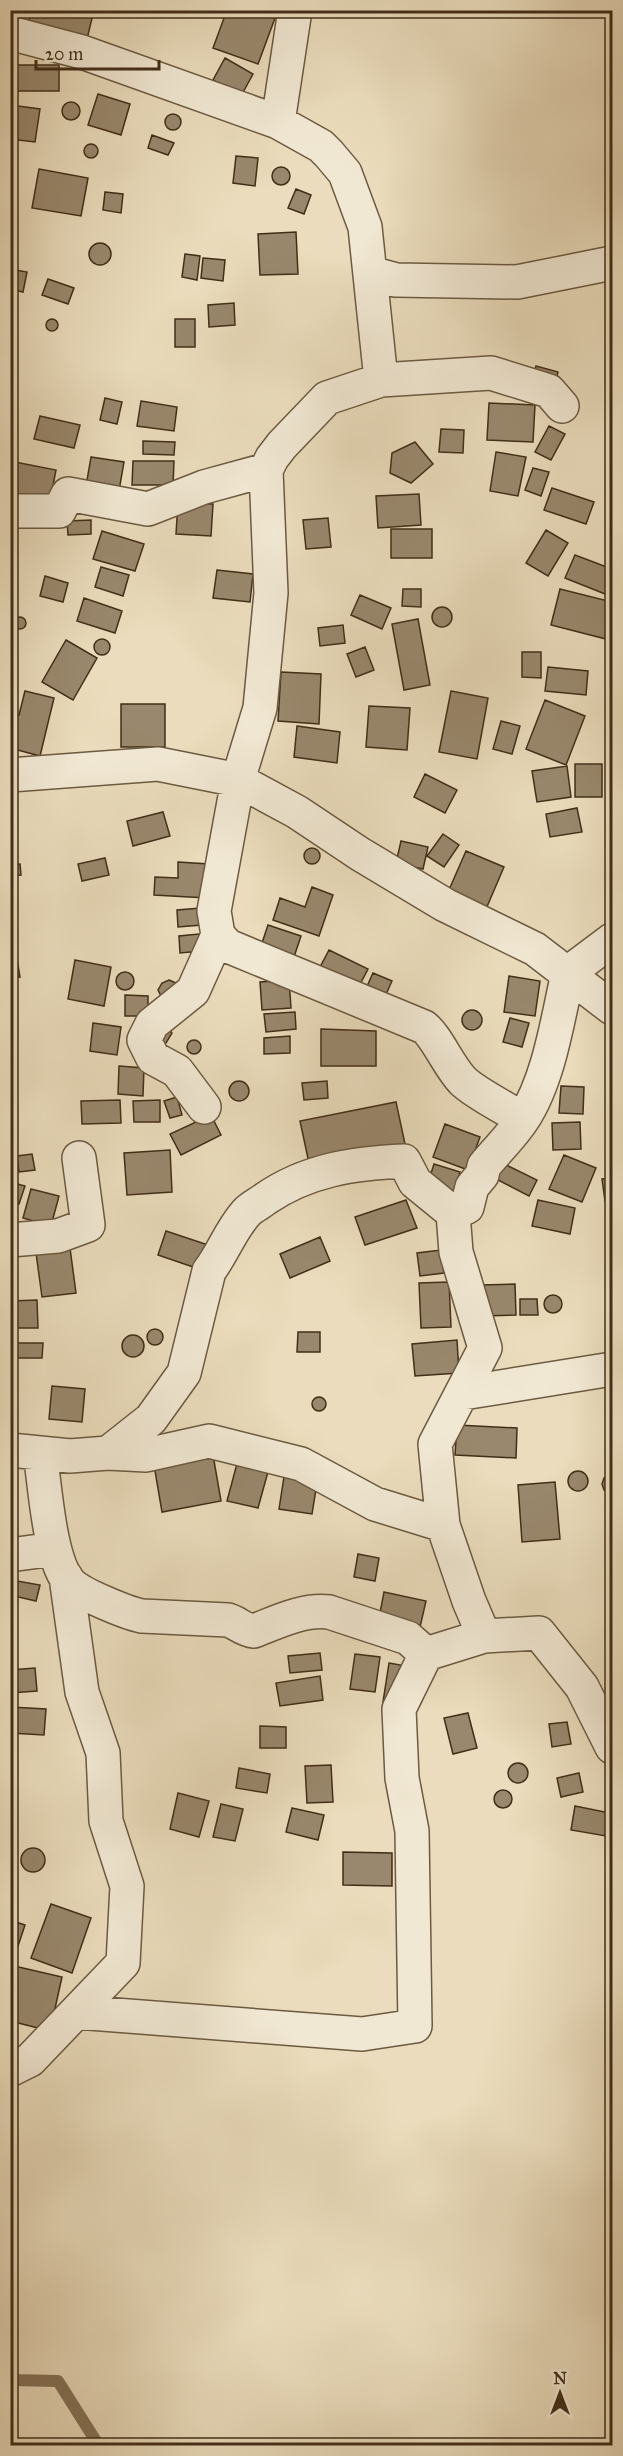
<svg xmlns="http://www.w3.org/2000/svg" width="623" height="2456" viewBox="0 0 623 2456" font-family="'IM FELL Great Primer',serif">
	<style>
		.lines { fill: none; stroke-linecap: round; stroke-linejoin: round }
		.stream { stroke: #857359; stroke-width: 12 }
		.building { fill: #99886d; stroke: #422e18; stroke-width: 1.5 }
		.street-casing { stroke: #6c5a41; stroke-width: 36 }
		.street { stroke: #f1e8d3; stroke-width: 33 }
	</style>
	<rect width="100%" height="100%" fill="#eadcbc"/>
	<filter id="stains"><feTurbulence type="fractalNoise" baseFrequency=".00333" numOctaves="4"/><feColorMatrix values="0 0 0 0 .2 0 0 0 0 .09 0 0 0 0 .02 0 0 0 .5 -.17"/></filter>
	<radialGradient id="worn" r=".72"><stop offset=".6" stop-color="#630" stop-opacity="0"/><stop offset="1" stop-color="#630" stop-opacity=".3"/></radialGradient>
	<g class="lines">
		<path class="stream" d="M10,2380L58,2381L99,2446"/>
	</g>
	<path class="building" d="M32,10H94L87,39L28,24Z
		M227,10H278L258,64L213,48Z
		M225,58L253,74L241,96L213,80Z
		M17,65H59V91H17Z
		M98,94L130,104L121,135L88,125Z
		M62 111a9 9 0 1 1 18 0a9 9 0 1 1-18 0Z
		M10,105L40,109L35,142L10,139Z
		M165 122a8 8 0 1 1 16 0a8 8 0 1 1-16 0Z
		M152,135L174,143L168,155L148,148Z
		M84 151a7 7 0 1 1 14 0a7 7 0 1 1-14 0Z
		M236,156L258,158L255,186L233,183Z
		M272 176a9 9 0 1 1 18 0a9 9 0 1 1-18 0Z
		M39,169L88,178L81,216L32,208Z
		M296,189L311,195L304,214L288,208Z
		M105,192L123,194L121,213L103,210Z
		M296,232L298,274L260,275L258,234Z
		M89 254a11 11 0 1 1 22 0a11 11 0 1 1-22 0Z
		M185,254L200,256L197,280L182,277Z
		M203,258L225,260L223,281L201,278Z
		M10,269L27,272L23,292L10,289Z
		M48,279L74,288L68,304L42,295Z
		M234,303L235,325L209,327L208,305Z
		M46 325a6 6 0 1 1 12 0a6 6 0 1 1-12 0Z
		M175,319H195V347H175Z
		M536,366L558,372L555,386L533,380Z
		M105,398L122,402L117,424L100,420Z
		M141,401L177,407L174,431L137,426Z
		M489,403L535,405L533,442L487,440Z
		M40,416L80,425L74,448L34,439Z
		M549,426L565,434L551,460L535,452Z
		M441,429L464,430L463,453L439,452Z
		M143,441L175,442L174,455L143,454Z
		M415,442L433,464L411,483L390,473L392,453Z
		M496,452L526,457L518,496L490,491Z
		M91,457L124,462L119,491L86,486Z
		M133,461H174L173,485H132Z
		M15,462L56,470L50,501L10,493Z
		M533,468L549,472L541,496L525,490Z
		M552,488L594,502L586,524L544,510Z
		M419,494L421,525L378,528L376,496Z
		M178,502L213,504L211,536L176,534Z
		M328,518L331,547L306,549L303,520Z
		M91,520V534L68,535L67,521Z
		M391,529H432V558H391Z
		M546,530L568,543L548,576L526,563Z
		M102,531L144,544L135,571L93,559Z
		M575,555L612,569V589L610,596L565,578Z
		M101,567L129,575L123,596L95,587Z
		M217,570L253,574L250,602L213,598Z
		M45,576L68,583L63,602L40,596Z
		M403,589H421V607L402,606Z
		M560,589L612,602V615L606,639L551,625Z
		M360,595L391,608L382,629L351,615Z
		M84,598L122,611L115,633L77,621Z
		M432 617a10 10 0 1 1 20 0a10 10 0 1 1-20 0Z
		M14 623a6 6 0 1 1 12 0a6 6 0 1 1-12 0Z
		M418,619L430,685L404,690L392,624Z
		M343,625L345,643L320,646L318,628Z
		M94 647a8 8 0 1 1 16 0a8 8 0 1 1-16 0Z
		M66,640L97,658L73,700L42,682Z
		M365,647L374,670L356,677L347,654Z
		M522,652H541V678L522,677Z
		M548,667L588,671L586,695L545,691Z
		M281,672L321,674L319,724L278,721Z
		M25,691L54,698L40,756L10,748V713L19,715Z
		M451,691L488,698L477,759L439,752Z
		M545,700L585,716L566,765L526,749Z
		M121,704H165V747H121Z
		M369,706L410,708L407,750L366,747Z
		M501,721L520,726L512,754L493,749Z
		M297,726L340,732L337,763L294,757Z
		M575,764H602V797H575Z
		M567,766L571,797L537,802L532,771Z
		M425,774L457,790L445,813L414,797Z
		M577,808L582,832L550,837L546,814Z
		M163,812L170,836L133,846L127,821Z
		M443,834L459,845L444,867L427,856Z
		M401,841L428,847L423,869L396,863Z
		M304 856a8 8 0 1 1 16 0a8 8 0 1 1-16 0Z
		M466,851L504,867L486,909L448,892Z
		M105,858L109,875L82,881L78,864Z
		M178,862L209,864L207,898L154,895L155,877L178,878Z
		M20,864L21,875L10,876V865Z
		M312,887L333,895L319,936L273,920L280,898L305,907Z
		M201,908L202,925L178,927L177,910Z
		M268,925L301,936L293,960L260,949Z
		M199,934L201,951L180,953L179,936Z
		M329,950L368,969L357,990L318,971Z
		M17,959L20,977L10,978V960Z
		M75,960L111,967L104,1006L68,999Z
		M116 981a9 9 0 1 1 18 0a9 9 0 1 1-18 0Z
		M373,973L392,981L383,1001L364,993Z
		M509,976L540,981L535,1016L504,1012Z
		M169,980L176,983L162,998L158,990L162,983Z
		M289,980L291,1008L262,1010L260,982Z
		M125,995L148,996V1016H125Z
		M462 1020a10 10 0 1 1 20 0a10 10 0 1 1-20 0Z
		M295,1012L296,1029L266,1032L264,1014Z
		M510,1018L529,1023L522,1047L503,1042Z
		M93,1023L121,1027L117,1055L90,1051Z
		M158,1027L169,1029L172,1033L166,1043L163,1044Z
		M321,1029L376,1031V1066H321Z
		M290,1036V1053L264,1054V1038Z
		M187 1047a7 7 0 1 1 14 0a7 7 0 1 1-14 0Z
		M119,1066L144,1068L143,1096L118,1094Z
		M229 1091a10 10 0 1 1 20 0a10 10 0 1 1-20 0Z
		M327,1081L328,1098L304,1100L302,1083Z
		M561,1086L584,1087L583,1114L559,1113Z
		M177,1097L182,1115L170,1118L164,1101Z
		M120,1100L121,1123L82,1124L81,1101Z
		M160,1100V1122H134L133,1101Z
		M396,1102L405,1144L309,1163L300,1121Z
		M211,1115L221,1135L181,1155L170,1134Z
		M580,1122L581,1149L553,1150L552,1123Z
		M445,1124L480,1137L468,1170L433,1157Z
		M170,1150L172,1192L127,1195L124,1153Z
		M32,1154L35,1170L19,1172L17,1156Z
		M564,1155L596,1168L582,1202L549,1189Z
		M434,1164L460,1172L455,1191L428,1183Z
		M504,1164L537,1180L529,1196L496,1179Z
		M612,1178V1200L605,1201L602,1179Z
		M10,1182L25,1186L19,1204L10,1201Z
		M31,1189L59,1196L51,1226L23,1218Z
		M406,1200L417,1228L365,1245L355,1217Z
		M538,1200L575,1208L570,1234L532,1226Z
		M166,1231L208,1245L199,1269L158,1255Z
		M320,1237L330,1261L290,1278L280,1254Z
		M70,1248L76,1293L42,1297L36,1253Z
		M441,1250L444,1273L420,1276L417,1253Z
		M449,1282L451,1327L421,1328L419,1283Z
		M515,1284L516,1315L483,1316L482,1285Z
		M544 1304a9 9 0 1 1 18 0a9 9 0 1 1-18 0Z
		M520,1299H537L538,1315H520Z
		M37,1300L38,1328H10V1301Z
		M147 1337a8 8 0 1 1 16 0a8 8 0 1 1-16 0Z
		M298,1332H320V1352H297Z
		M122 1346a11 11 0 1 1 22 0a11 11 0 1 1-22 0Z
		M457,1340L459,1373L415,1376L412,1344Z
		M15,1343H43L42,1358H15Z
		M52,1386L85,1389L82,1422L49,1419Z
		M312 1404a7 7 0 1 1 14 0a7 7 0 1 1-14 0Z
		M457,1425L517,1428L516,1458L455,1455Z
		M213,1455L221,1501L162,1512L154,1465Z
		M238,1460L269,1468L258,1508L227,1501Z
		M568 1481a10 10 0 1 1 20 0a10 10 0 1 1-20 0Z
		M610,1475H612V1494L604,1490L602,1484L604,1478Z
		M284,1477L317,1483L312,1514L279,1509Z
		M555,1482L560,1539L522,1542L518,1485Z
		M358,1554L379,1558L375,1581L354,1577Z
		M17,1581L40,1585L36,1601L14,1596Z
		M384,1592L426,1601L420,1627L379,1618Z
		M320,1653L322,1670L290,1673L288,1656Z
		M355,1654L380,1657L375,1692L350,1689Z
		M389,1663L406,1666L400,1705L383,1702Z
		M35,1668L37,1691L10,1693V1670Z
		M320,1676L323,1700L280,1706L276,1683Z
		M10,1707L46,1709L44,1735L10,1733Z
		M468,1713L477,1748L453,1754L444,1718Z
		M567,1722L571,1744L552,1747L549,1724Z
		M260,1726L286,1727V1748H260Z
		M508 1773a10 10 0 1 1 20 0a10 10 0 1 1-20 0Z
		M331,1765L333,1802L307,1803L305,1766Z
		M239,1768L270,1774L267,1793L236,1788Z
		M579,1773L583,1792L561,1797L557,1778Z
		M494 1799a9 9 0 1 1 18 0a9 9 0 1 1-18 0Z
		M178,1793L209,1801L199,1837L170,1829Z
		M221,1804L243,1809L235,1841L213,1837Z
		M575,1806L610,1813L606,1836L571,1830Z
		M292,1808L324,1815L318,1840L286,1832Z
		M21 1860a12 12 0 1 1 24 0a12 12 0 1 1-24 0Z
		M343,1852L392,1853V1886L343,1885Z
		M51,1904L91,1918L72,1973L31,1958Z
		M10,1920L25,1925L17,1949L10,1947Z
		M10,1965L62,1977L50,2031L10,2021Z"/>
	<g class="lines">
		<defs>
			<path id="street" d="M10,33L82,52L278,122L321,146L329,154L345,173L365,227L381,380
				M278,122L295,10
				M370,273L396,280L517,282L612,263
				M10,511H59L68,494L148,509L204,487L266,470
				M10,775L158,764L238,780L297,812L360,854L445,905L535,949L612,1008
				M204,1107L177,1071L153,1058L144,1040L152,1024L193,991L218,935
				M523,1119C507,1109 475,1093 463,1081C449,1067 437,1037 424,1027L228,946L218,935L214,911L238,780L260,708L271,593L266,470L272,458L282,445L327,398L381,380L491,373L549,391L562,406
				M10,1240L58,1236L88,1225L79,1158
				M463,1393L612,1369
				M10,1450L70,1456L108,1453L151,1419L184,1373L209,1271C223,1253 230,1231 246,1213C251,1207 259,1204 265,1199C307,1170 354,1163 404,1161L415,1182L453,1213
				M40,1453C45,1484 49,1561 70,1583C80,1594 127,1613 142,1616L228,1620C238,1623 243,1630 254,1631C277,1622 303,1609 329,1612L408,1638L426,1654L399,1709L402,1778L412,1831L415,2026L362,2034L76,2012
				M108,1453L146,1455L209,1441L301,1464L375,1504L443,1525
				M10,1555L54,1549
				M484,1636L469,1601L443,1525L435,1444L485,1348L456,1252L453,1213L467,1207L472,1187L482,1175L484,1166C496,1151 512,1136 523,1119C549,1080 558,1018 568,973L612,940
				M426,1654L484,1636L539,1633L582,1687L612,1747
				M10,2070L30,2060L123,1963L127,1886L106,1821L103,1753L82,1692L66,1577"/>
		</defs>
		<use href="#street" class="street-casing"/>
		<use href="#street" class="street"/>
	</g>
	<rect width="623" height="2456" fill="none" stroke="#eadcbc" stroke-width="36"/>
	<rect x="12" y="12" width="599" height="2432" fill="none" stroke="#422e18" stroke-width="3"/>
	<rect x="18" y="18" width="587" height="2420" fill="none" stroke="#422e18" stroke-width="1.5"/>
	<g transform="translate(560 2393)" stroke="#f1e8d3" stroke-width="4.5" paint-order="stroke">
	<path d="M0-4.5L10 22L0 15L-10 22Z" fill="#422e18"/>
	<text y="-9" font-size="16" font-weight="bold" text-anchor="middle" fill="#422e18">N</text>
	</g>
	<path d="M36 60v9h123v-9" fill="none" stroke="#422e18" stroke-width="3"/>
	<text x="45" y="60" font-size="18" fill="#422e18" stroke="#f1e8d3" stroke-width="4.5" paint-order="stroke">20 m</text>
	<rect width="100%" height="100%" filter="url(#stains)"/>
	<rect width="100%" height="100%" fill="url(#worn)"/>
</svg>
